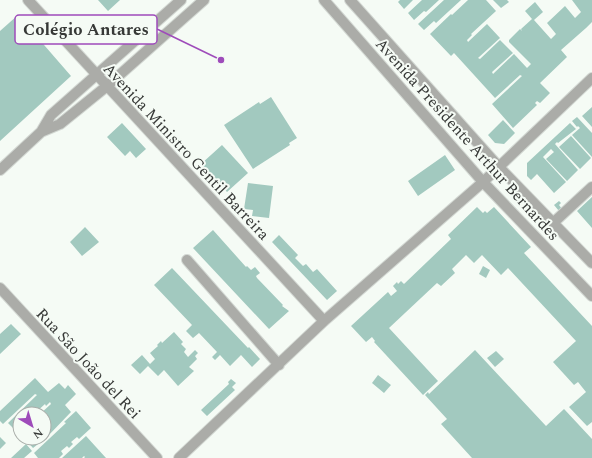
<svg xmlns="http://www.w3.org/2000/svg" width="592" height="458" viewBox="0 0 592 458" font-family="Spectral,serif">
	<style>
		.building { fill: #a2c9bf }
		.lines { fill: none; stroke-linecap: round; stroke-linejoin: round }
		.minor-casing { stroke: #d3d8d3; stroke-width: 12 }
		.minor { stroke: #abaca8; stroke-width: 10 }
		.labels { text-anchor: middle; stroke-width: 4; stroke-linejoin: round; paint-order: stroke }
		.street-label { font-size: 16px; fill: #373937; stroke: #f5fbf5 }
		.leader { fill: none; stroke: #9e4bba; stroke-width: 1.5 }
		.callout-dot { fill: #9e4bba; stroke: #f5fbf5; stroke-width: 1.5 }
		.callout { fill: #f5fbf5; stroke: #9e4bba; stroke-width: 1.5 }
		.callout-label { font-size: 17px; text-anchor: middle; font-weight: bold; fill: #373937 }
	</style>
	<rect width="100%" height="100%" fill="#f5fbf5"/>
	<path class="building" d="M98,0H120L108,11Z
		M400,0H413L404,9L398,2Z
		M422,0H439L426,12L424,11L414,20L408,13Z
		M444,0H461L436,23L434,21L424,30L418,24Z
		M468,0H486L496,11L471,34L472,35L467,40L468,42L487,24L500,38L478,58L480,59L500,40L513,53L492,72L493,74L514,54L527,68L531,64L509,42V40L520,29L522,31L521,29L532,19L525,11L535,2L543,12L534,20L551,39L556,34L547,23L565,6L575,18L581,12L572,0H592V22L586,28L582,23L586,28L561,50L567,57L540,83L550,93L540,103L537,101L535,103L537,105L513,128L492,104L522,76L520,75L495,98L454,53L451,56L430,34L451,14L452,15Z
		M493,0H507L509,2L501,8Z
		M18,15L71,76L0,141V31Z
		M271,97L297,138L289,143L290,145L253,169L224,125L259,102L260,104Z
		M592,107V127L582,116Z
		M577,117L592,133V157L572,135L580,128L578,126L577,127L572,121Z
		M503,120L515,133L504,144L495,143L488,135Z
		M122,123L146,149L136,158L130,151L125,156L107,137Z
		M570,123L576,129L558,143L557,142L555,144L578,170L567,181L546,159L554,152L551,149L543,157L566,182L554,193L537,174L531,180L527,176V163Z
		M571,136L591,158L580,169L559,147Z
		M222,145L248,173L227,192L201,164Z
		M445,155L455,170L418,196L408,181Z
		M248,183L273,186L269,218L252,216L253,210L244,209Z
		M592,197V228L577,211Z
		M559,201L561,203L559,205L562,209L559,211L554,205Z
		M477,207L483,213L485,211L487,213L494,207L531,247L524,253L592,326V422L587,426L569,407L586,392L578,382L574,385L553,362L576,341L508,268L501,275L482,255L474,263L466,255L452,269L455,273L441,286L437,283L389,328L438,381L423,395L374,342L375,341L372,337L366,342L351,326L388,292L391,296L397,291L393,286L397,282L398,284L401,281L404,284L451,239L448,235Z
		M85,227L99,242L82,256L70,242Z
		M213,230L246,267L247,266L251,270L255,267L260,273L256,276L257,278L283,305L282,306L289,311L269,329L193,248Z
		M279,235L298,255L295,258L303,266L306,264L313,272L317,269L337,291L327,300L272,242Z
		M483,266L490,270L486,278L479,274Z
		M172,268L248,348L249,347L260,359L252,367L241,355L230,366L220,355L215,360L212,357L217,352L199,333L193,338L186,331L192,325L154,285Z
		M11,324L21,334L0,354V334Z
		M174,332L183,342L181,344L186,349L184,352L188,357L195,350L198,353L195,356L197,359L189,367L194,371L178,386L164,370L158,376L148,366L140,374L131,365L142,355L150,364L155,359L150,353L158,346L157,345L161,341L162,343Z
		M475,350L546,426L564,409L565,410L592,439V458H472L441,424L447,419L425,395L428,392L429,394Z
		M496,351L504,359L495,367L487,358Z
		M378,375L391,385L384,393L372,383Z
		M35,378L48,392L59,383L65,389L68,385L76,394L65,405L71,412L47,437L33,448L24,438H44V414H40L51,404L50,402L46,406L45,404L34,414H20V427L16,431L8,423L37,395L35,394L3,424L0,421V411Z
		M231,379L236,383L232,387L235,390L207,416L201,410L229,384L228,382Z
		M76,411L91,428L79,439L77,437L71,442L73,444L69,448L67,446L61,451L63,454L59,458H38L34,453L66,423L64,422Z
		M86,436L106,458H84L85,457L84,456L82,458H62Z
		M0,437L6,443L0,449Z
		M26,444L32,451L24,458H11Z"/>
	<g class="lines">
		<defs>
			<path id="minor" d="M28,0L324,321
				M324,0L483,182L592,296
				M350,0L499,167L592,263
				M41,132L51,115L181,0
				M0,170L41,132L60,124L107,86L204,0
				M553,223L592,187
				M187,260L279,365
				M0,288L157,458
				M179,458L324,321L483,182L592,78"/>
		</defs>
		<use href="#minor" class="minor-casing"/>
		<use href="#minor" class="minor"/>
	</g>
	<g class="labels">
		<g class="street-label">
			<text transform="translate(468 139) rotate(48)" y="6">Avenida Presidente Arthur Bernardes</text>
			<text transform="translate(187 151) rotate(47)" y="6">Avenida Ministro Gentil Barreira</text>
			<text transform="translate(89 363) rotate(47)" y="6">Rua São João del Rei</text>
		</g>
	</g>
	<path class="leader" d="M221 60L157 29"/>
	<circle class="callout-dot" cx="221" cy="60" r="4"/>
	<rect class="callout" x="15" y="15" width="142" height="29" rx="4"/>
	<g class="callout-label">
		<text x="86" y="35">Colégio Antares</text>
	</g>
	<g transform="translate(32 426) rotate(142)"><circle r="19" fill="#f5fbf5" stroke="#a9ada9"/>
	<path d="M0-3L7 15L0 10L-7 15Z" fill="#9e4bba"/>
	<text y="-6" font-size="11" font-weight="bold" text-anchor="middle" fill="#373937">N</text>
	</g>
</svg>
